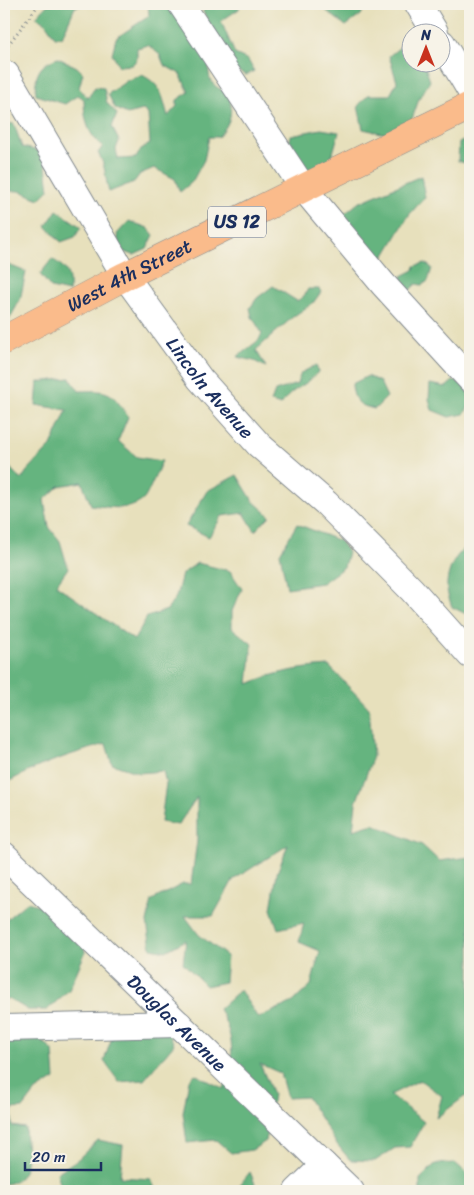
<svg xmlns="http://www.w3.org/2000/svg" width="474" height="1195" viewBox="0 0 474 1195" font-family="Sriracha,sans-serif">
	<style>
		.forest { fill: #65b47f; stroke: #40726e }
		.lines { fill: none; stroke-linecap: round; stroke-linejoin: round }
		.minor-casing { stroke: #81888d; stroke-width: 28 }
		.major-casing { stroke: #81888d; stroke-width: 29 }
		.path { stroke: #81888d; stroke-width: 3; stroke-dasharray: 1 4; stroke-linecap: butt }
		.minor { stroke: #fff; stroke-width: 26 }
		.major { stroke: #fabb8b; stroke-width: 28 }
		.labels { text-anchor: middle; stroke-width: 4; stroke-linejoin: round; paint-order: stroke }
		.shield { fill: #f7f3e8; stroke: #5d6a87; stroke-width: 1 }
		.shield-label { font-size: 18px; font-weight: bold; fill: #1b2f5e }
		.street-label { font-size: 19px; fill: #1b2f5e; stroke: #f7f3e8 }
	</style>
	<rect width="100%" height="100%" fill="#f7f3e8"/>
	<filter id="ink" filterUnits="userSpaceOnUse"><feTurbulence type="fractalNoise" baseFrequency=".02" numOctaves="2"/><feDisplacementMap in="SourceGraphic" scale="10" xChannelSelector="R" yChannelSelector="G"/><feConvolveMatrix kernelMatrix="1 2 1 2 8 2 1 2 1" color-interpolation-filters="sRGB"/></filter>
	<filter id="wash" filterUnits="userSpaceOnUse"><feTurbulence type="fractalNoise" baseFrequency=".0096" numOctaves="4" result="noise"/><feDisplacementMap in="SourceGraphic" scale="20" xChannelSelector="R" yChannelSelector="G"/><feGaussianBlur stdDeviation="1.12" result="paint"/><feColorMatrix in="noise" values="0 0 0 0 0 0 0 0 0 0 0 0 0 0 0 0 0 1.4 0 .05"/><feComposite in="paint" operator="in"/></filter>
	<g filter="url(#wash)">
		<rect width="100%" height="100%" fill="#e7e0bc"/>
		<path class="forest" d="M48,4H90L75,7L62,37H55L44,21L36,17Z
			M148,4H175L210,61C206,78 212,89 230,92C231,114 233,120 218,137H209L204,160L192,182L180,192L175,179L154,168L140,174L134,182L109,192C105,179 106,165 98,153L103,146C87,135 84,117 84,99L78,95L65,104L36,95C34,75 39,64 58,58L77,67L83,73L79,88L88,98L95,87L104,88L107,103L117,114L112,127L119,141L116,149L118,159L136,158L141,149L150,144L148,114L143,110L127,114L115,108L108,94L128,80L142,75C162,85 162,96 168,116L177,106V100L189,92L180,74L164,65L160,55L148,45L137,48V59L132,65L119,66L112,54L116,38L149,16Z
			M206,4H240L239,9L221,21L235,54L248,60L254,71L246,75L235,70L203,12Z
			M324,4H366L361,15L346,26L324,9Z
			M400,47L411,49L412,62L424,63L430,81L419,99L410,125L390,135L363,129L358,106L368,95H390L397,82L389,56Z
			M4,123L14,124L22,147L39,151L45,158L49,190L40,199C26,195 19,186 4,194Z
			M321,129L339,132L328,170L284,173L291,135Z
			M470,137V160L465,163L458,161L459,143Z
			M421,176L425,197L409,215L384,257L367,252L342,216L358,203Z
			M57,210L81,227L75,237L61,242L46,226Z
			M129,221L148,228L154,235L147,249L134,255L120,251L117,234Z
			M52,259C68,269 70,274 69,292L51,288L40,274Z
			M4,263L26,272L20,300L5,327Z
			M425,263L432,268L428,281L422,285L416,284L407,293L403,286L402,276L414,270L415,266Z
			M273,286L297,301L304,296L308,289H319L321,292L313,303L294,316L256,350L266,367L254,361L237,357L259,340L262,333L252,317L250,308L257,298Z
			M316,365L318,372C305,388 292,387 281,405L271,402L275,391L297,384L301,373Z
			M368,376L380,382L387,397L375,409C359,406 353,401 352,384Z
			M70,378L79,391C111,390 111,391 128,417L118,441L137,457L162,461C159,467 147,496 144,499C131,512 107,507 91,505L82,482L59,486L44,500L49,527L60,541L68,568L56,585L134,640L147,617L167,610L176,597L182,574L197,563L230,571L242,589L232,611V628L252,644L248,684C275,672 300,668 329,666L369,708L373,756L356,803L353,830L373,824L422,845L439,861L470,857V1095L464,1097L436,1118L442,1096L420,1080L390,1095L424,1122L410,1147L395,1148L375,1161L350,1160L336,1143L307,1097L287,1098L280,1073L260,1064L273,1094L266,1141L252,1150L231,1153L216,1140L187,1143L183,1113L189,1080L195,1074L224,1089C234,1057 236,1040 219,1009L240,990L258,1018L293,1002L311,985L320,951L299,942L304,923L278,929L271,909L277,873L288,845L233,880L213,916H185L199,935L227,956L225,982L206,986L183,963L186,940L166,951L151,948L147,922L152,900L183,884H191L197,841V797L178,825L161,822L166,783L163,771L139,773L112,764L106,744C74,753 32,766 4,785V461L21,480L27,471L51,446L67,410L36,405L38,382Z
			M453,381C466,383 469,392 470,405L464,414L449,417L432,410L429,399L430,384L446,387Z
			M237,475L253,501L270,516L255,531L244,513L222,516L209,537L186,526L207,491Z
			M297,524L340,541L348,552L344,567L322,583L287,588L280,553Z
			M470,545V616L452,607C450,601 447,594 447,588C446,572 456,552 470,545Z
			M27,902L81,917L85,953L69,990L47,1010H28L8,998L4,1002V925L8,918Z
			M160,1015L174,1044L144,1080L119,1082L104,1061L113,1034Z
			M35,1035L53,1051L55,1079L36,1091L23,1108L12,1109V1126L25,1128C26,1151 34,1181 4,1184V1124L9,1120L4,1110V1036Z
			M98,1140L123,1145L120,1177L151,1179L156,1191H62L57,1173L78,1159Z
			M455,1163L470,1176V1191H420V1179L435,1164Z
			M250,1172L258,1191H235Z"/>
	</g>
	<g filter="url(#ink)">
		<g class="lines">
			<defs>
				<g id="minor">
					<path d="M181,4L304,189L383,284L470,379"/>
					<path d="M418,4L435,32"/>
					<path d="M442,43L470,90"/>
					<path id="s1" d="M6,74L125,276L200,379L259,445L326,503L412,590L470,655"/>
					<path id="s2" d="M4,855L351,1191"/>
					<path d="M4,1028L179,1024"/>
					<path d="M297,1191L324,1165"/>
				</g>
				<g id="major">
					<path id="s3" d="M4,340L125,276L470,106"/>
				</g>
			</defs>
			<use href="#minor" class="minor-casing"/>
			<use href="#major" class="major-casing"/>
			<path class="path" d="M5,49L39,4"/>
			<use href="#minor" class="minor"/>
			<use href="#major" class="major"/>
		</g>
	</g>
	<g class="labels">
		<rect class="shield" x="208" y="206.5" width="58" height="31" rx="4"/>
		<g class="shield-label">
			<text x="237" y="228">US 12</text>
		</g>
		<g class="street-label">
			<text dy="7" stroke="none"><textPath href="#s3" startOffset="141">West 4th Street</textPath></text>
			<text dy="7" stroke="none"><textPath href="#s1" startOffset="375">Lincoln Avenue</textPath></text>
			<text dy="7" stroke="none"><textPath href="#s2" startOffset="241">Douglas Avenue</textPath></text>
		</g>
	</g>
	<rect width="474" height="1195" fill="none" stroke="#f7f3e8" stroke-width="20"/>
	<g transform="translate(426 48)"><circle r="24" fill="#f7f3e8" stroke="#9fa5b1"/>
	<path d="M0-4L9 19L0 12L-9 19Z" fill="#c8321e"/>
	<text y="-8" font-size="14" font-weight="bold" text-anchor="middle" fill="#1b2f5e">N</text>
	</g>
	<path d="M25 1162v8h76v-8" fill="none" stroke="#1b2f5e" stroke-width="2.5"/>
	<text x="32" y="1162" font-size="15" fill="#1b2f5e" stroke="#f7f3e8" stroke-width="4" paint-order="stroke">20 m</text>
</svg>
